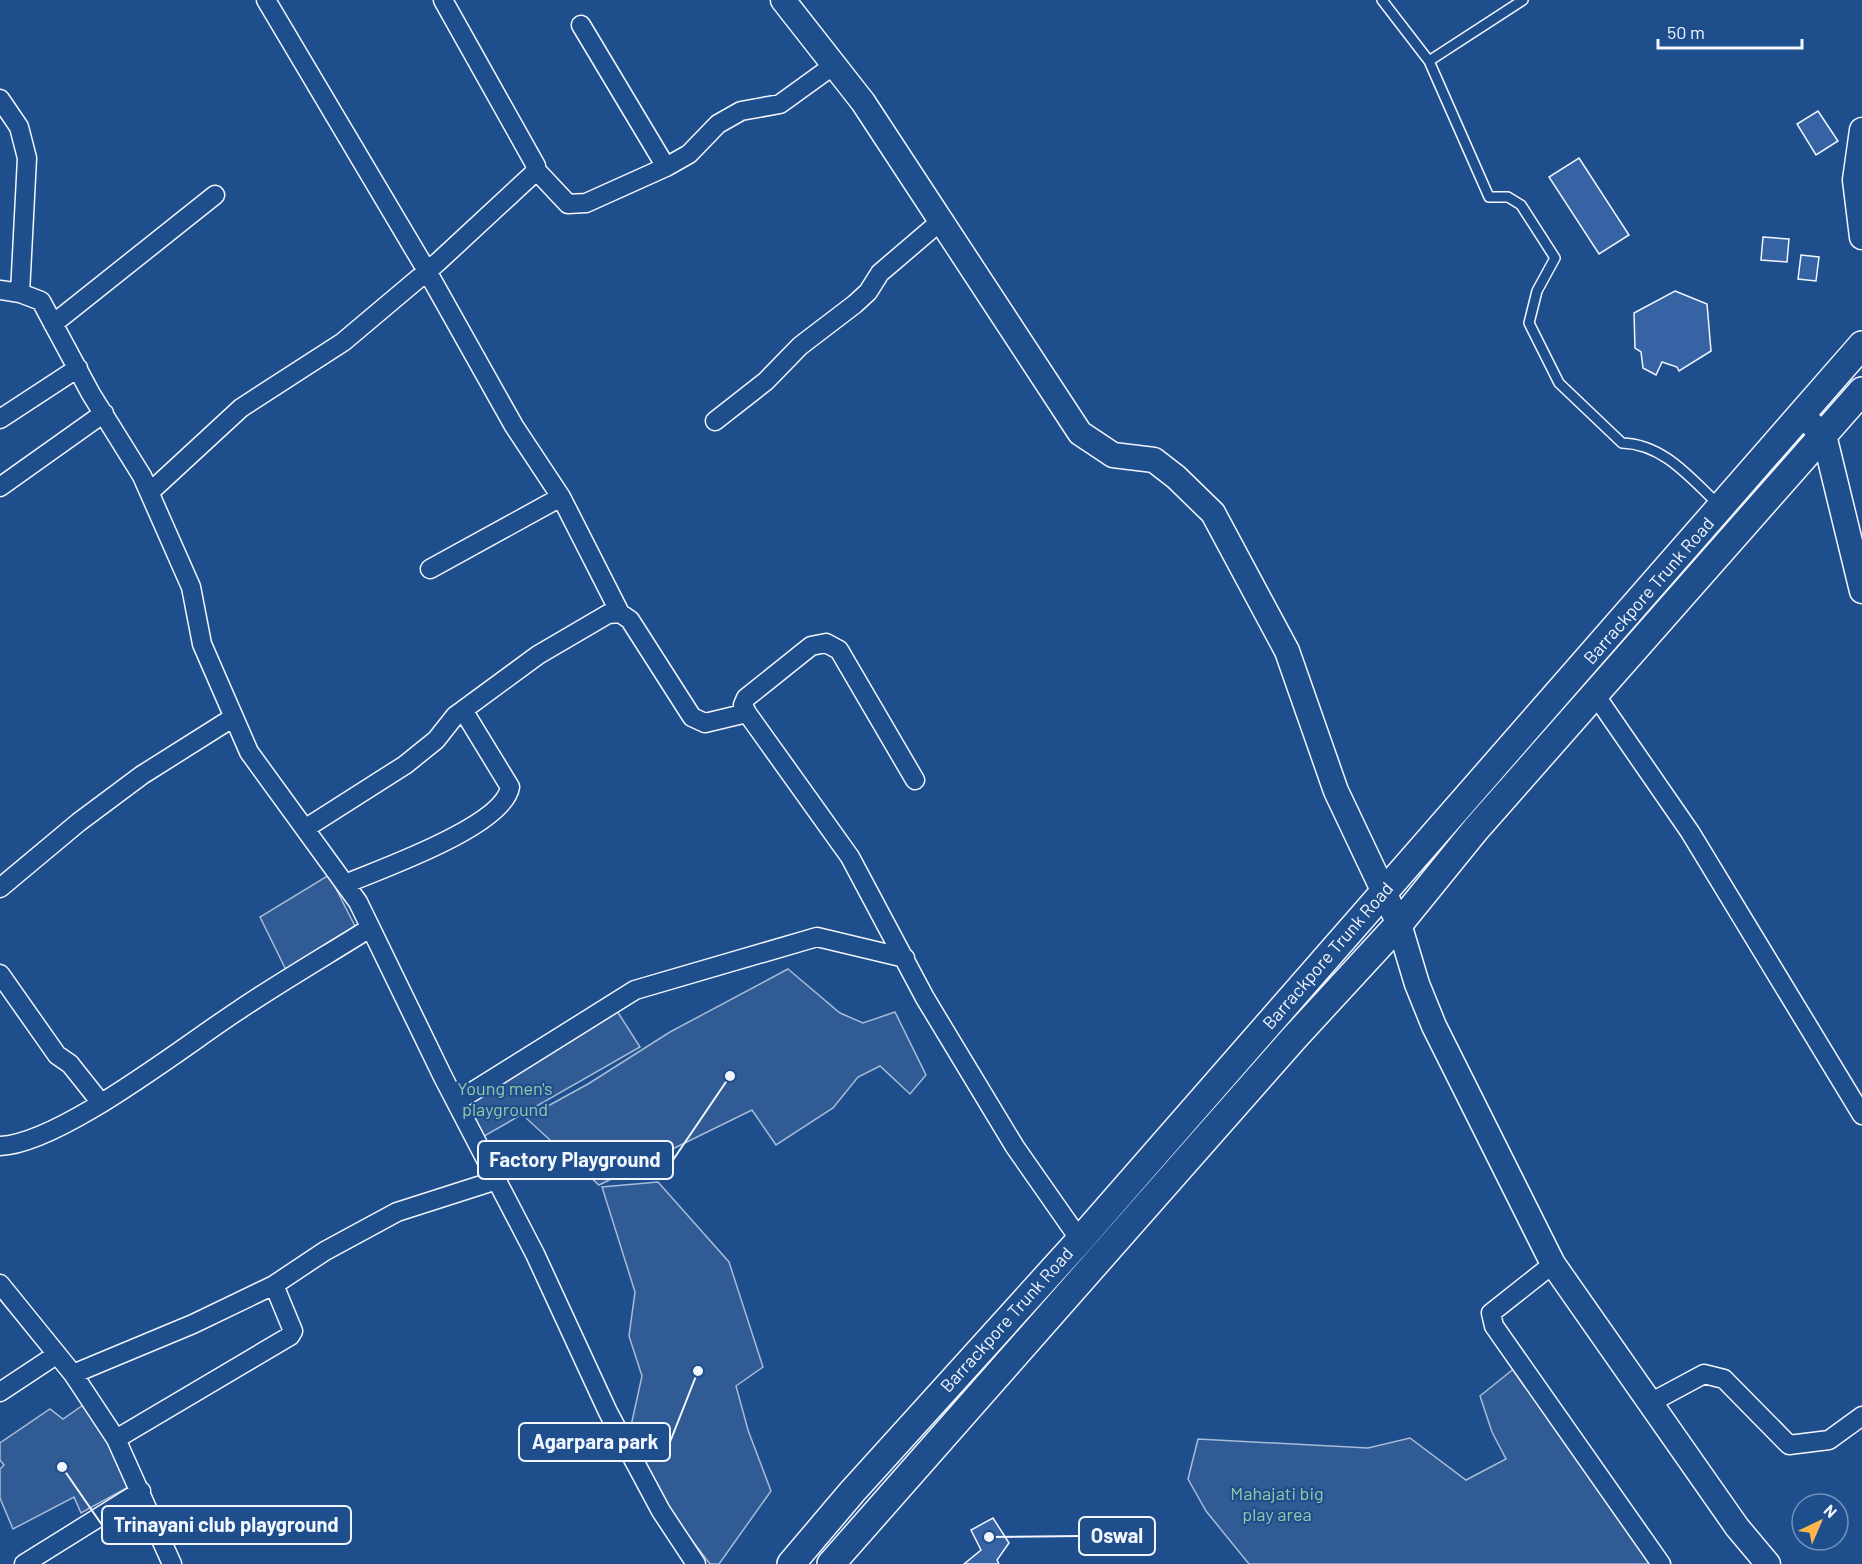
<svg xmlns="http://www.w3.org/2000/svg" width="1862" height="1564" viewBox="0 0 1862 1564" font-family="Barlow,sans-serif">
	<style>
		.built { fill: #305b95; stroke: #a8bbd7; stroke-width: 1.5 }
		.building { fill: #3563a3; stroke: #f2f6ff; stroke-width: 1.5 }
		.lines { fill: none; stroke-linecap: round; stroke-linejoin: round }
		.lane-casing { stroke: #f2f6ff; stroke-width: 12 }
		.street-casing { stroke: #f2f6ff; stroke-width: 21 }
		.secondary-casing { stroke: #f2f6ff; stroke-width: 27 }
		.primary-casing { stroke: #f2f6ff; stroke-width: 30 }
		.lane { stroke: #1f4e8c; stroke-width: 9 }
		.street { stroke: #1f4e8c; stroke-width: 18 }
		.secondary { stroke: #1f4e8c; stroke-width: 24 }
		.primary { stroke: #1f4e8c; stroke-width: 27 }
		.labels { text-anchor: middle; stroke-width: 4.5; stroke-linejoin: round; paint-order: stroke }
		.street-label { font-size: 18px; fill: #f2f6ff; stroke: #1f4e8c }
		.park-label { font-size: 18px; fill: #97c8a6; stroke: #1f4e8c }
		.leader { fill: none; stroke: #f2f6ff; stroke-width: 2 }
		.callout-dot { fill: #f2f6ff; stroke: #1f4e8c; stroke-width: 2 }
		.callout { fill: #1f4e8c; stroke: #f2f6ff; stroke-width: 2 }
		.callout-label { font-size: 20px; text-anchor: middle; font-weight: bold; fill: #f2f6ff }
	</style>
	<rect width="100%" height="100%" fill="#1f4e8c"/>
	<path class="built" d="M329,875L357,930L288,974L260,917Z
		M788,969L840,1013L863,1023L895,1012L926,1075L910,1094L880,1066L858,1077L833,1108L776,1145L752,1110L599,1185L526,1118L588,1084L670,1032Z
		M617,1011L640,1047L479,1139L458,1101Z
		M658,1182L729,1262L763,1367L736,1386L748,1430L771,1491L719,1564H710L666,1506L629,1435L642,1376L629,1336L635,1292L602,1187Z
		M1516,1367L1654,1564H1249L1206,1511L1188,1479L1198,1439L1368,1448L1410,1438L1466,1480L1506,1459L1492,1432L1480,1396Z
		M86,1403L132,1485L81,1513L74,1497L13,1529L0,1498V1469L4,1465L0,1460V1443L50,1409L63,1419Z"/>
	<path class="building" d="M1818,111L1838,141L1816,155L1797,124Z
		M1579,158L1629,235L1599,254L1549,177Z
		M1763,237L1789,239L1787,262L1761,260Z
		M1801,255L1819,257L1816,281L1798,279Z
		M1675,291L1707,304L1711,351L1679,371L1677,367L1662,362L1656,375L1643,368L1641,352L1635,348L1634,313Z
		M993,1518L1009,1543L997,1560L999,1564H964L981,1550L971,1530Z"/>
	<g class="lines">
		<defs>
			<path id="lane" d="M1382,0L1429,61L1523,0
				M1429,61L1489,197H1508L1521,205L1555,258L1537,291L1529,323L1559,383L1622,443C1664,444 1691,479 1720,506"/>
			<path id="street" d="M266,0L427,271L514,426L561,497L620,613
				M581,25L666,167
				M0,99L19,127L27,158L20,293
				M536,170L568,204L586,203L666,167L689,154L718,124L741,111L780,104L834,65
				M0,290L20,293L41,301L91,394L142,476L191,587L202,644L249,752L358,902L443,1077L535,1254L608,1412L661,1511L696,1564
				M53,324L215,195
				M0,419L78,368
				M715,421L766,381L800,346L855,304L868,292L880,273L942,220
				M0,487L104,413
				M150,492L241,408L343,342L438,262L534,173L536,166L443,0
				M430,569L561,497
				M1594,693L1690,832L1862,1115
				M915,780L839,650L826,643L811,646L746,698L743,705L747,713L850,857L925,998L1015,1147L1080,1240
				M306,828L405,765L436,740L455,716L538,655L608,614L620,613L630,620L692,717L705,723L747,713
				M345,884C381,869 504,826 510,787L463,710
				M0,888L79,822L142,775L234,717
				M0,974L57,1055L70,1064L101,1103
				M456,1102L635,990L817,937L905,958
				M0,1146C60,1144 185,1045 239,1010C282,981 327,955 370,928
				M1553,1264L1491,1313L1494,1326L1661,1564
				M0,1284L73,1374L193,1324L274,1285L325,1251L397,1212L497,1180
				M73,1374L116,1439L172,1564
				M0,1392L56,1355
				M1650,1403L1704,1374L1724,1379L1789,1445L1829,1440L1862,1416
				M116,1439L290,1336L293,1331L274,1285
				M24,1564L141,1491"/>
			<path id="secondary" d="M783,0L863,102L1080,433L1113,455L1154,460L1176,477L1213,513L1287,651L1336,791L1399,924L1417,984L1434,1026L1553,1264L1737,1527L1768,1564
				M1862,130L1855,180L1862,237
				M1801,415L1824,435L1862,591"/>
			<path id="primary" d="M791,1564L852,1492L1080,1240L1862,345
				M831,1564L1294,1038L1399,924L1476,829L1862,391"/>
		</defs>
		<use href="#lane" class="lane-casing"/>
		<use href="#street" class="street-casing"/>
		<use href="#secondary" class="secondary-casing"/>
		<use href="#primary" class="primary-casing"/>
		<use href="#lane" class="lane"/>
		<use href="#street" class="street"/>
		<use href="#secondary" class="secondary"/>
		<use href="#primary" class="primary"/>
	</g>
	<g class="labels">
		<g class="street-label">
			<text transform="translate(1649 591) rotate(-49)" y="6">Barrackpore Trunk Road</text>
			<text transform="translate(1328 956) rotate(-49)" y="6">Barrackpore Trunk Road</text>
			<text transform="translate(1007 1320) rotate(-48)" y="6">Barrackpore Trunk Road</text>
		</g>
		<g class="park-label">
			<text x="505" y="1095">Young men's<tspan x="505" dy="21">playground</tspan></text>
			<text x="1277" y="1500">Mahajati big<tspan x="1277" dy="21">play area</tspan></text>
		</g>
	</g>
	<path class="leader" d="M730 1076L673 1160M698 1371L670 1442M62 1467L102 1525M989 1537L1079 1536"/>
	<g class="callout-dot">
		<circle cx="730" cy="1076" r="6"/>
		<circle cx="698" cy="1371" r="6"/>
		<circle cx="62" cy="1467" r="6"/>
		<circle cx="989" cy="1537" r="6"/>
	</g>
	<g class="callout">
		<rect x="478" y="1141" width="195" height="38" rx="6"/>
		<rect x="519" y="1423" width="151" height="38" rx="6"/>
		<rect x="102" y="1506" width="249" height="38" rx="6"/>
		<rect x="1079" y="1517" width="76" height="38" rx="6"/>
	</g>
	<g class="callout-label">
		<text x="575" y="1167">Factory Playground</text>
		<text x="595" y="1449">Agarpara park</text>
		<text x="226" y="1532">Trinayani club playground</text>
		<text x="1117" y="1543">Oswal</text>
	</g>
	<g transform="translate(1820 1522) rotate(44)"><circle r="28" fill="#1f4e8c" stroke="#7391ba" stroke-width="1.5"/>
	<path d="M0-4.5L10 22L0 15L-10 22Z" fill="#ffb74d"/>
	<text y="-9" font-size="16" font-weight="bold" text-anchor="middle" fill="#f2f6ff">N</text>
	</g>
	<path d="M1658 39v9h144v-9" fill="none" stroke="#f2f6ff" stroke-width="3"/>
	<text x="1667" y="39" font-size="18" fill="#f2f6ff" stroke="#1f4e8c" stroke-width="4.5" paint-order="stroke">50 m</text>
</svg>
